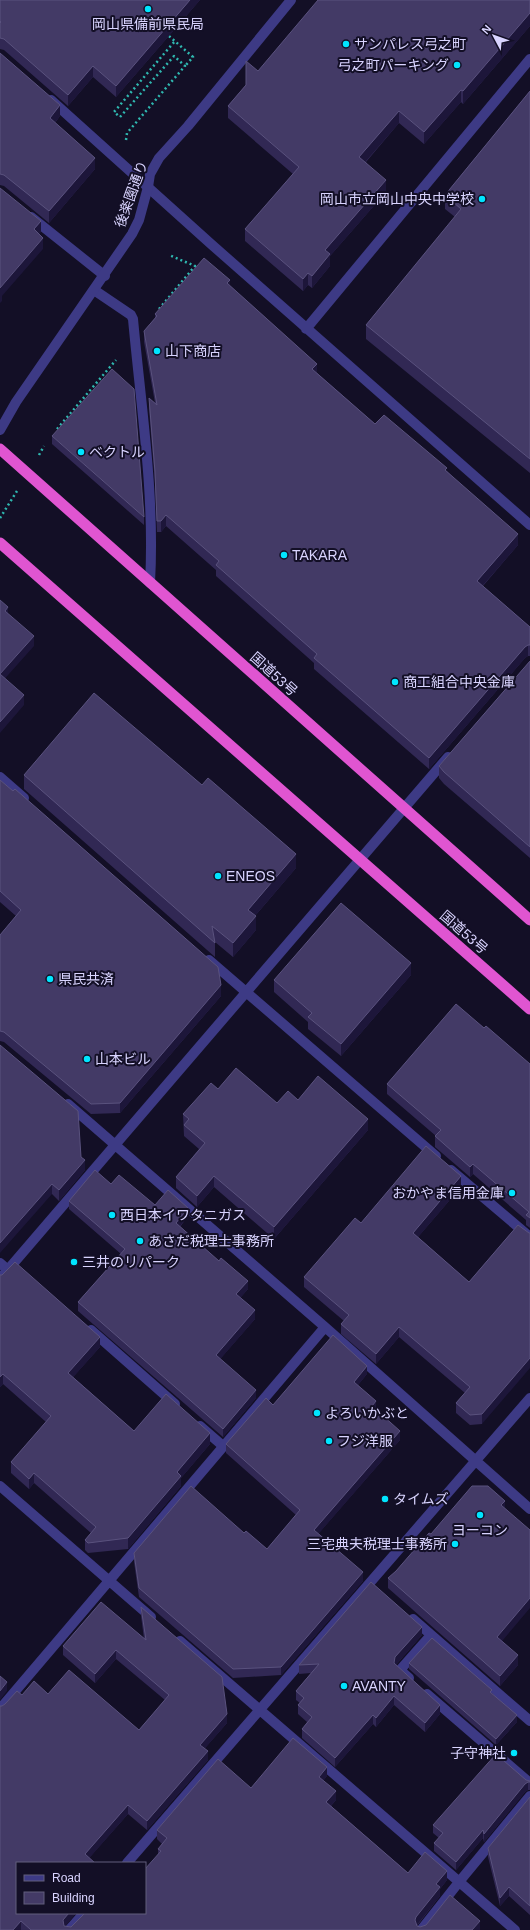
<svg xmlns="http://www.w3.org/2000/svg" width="530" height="1930" viewBox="0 0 530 1930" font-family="Arial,'Noto Sans JP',sans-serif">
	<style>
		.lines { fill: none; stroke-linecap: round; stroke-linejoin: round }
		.path { stroke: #2fb8b0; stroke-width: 2.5; stroke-dasharray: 2 3; stroke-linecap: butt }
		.service { stroke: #3d3a85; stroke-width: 10 }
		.minor { stroke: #3d3a85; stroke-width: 10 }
		.tertiary { stroke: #3d3a85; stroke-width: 10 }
		.trunk { stroke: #e055d1; stroke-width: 11 }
		.wall { fill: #312854 }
		.shaded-wall { fill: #1d163a }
		.building { fill: #433a66; stroke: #5a527e }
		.poi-dot { fill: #00e5ff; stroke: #130f26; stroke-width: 1.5 }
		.labels { text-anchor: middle; stroke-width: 4; stroke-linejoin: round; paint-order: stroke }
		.poi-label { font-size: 14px; fill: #d9d4ff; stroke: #130f26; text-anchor: start }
		.street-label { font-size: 14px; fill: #d9d4ff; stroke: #130f26 }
	</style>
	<rect width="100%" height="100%" fill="#130f26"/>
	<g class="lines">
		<path class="path" d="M169,36L193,57L185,66
			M126,140L127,133L185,66L174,56L120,117L114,112L175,41
			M159,309L195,266L169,255
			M57,429L116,360
			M39,455L44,446
			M0,518L17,491"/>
		<path class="service" d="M0,1263L8,1270
			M91,1330L175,1404
			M200,1426L223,1446
			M413,1619L530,1721
			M409,1678L400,1670L431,1635
			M427,1694L530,1783"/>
		<path class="minor" d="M51,100L211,244L530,525
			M31,217L105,276
			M94,290L131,315L133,319C141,407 155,495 150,583
			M306,329L530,59
			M0,777L24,798
			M209,960L436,1156
			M68,1104L325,1327L530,1509
			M451,1170L530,1237
			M0,1279L448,757
			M0,1486L151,1617
			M180,1641L515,1930
			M0,1709L325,1327
			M127,1863L530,1398
			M69,1930L84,1913
			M421,1930L459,1882L530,1796"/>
		<path class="tertiary" d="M0,430L16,402L132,234L139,220L148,187L150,174L159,158L188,126L291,0"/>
		<path class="trunk" d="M0,449L530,920
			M0,543L530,1009"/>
	</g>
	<path class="wall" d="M0,0H200L116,97L93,77L68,106L4,50L0,49Z
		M530,0V26L463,104L461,102L424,144L399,123L366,162L386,192L330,256V266L312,288L308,285L303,291L245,241V229L293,174L228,118V106L258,71Z
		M0,53L60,116L55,123L95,169L49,223L4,186L0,185Z
		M530,91V473L366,339V325L455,217L445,209V195Z
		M230,286L317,373L375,424L447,471L518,545L483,586L530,627V656H528L525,658L429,769L314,669V663L216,576V570L166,526L161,532H157L155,484L149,409V398L155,403L144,342V331L155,318V314Z
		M52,436L144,517V525L52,444Z
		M530,661V858L444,784L439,778V766Z
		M24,775L296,868L255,916L256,930L233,957L215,942V957L24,789Z
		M0,780L221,996L120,1113L91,1114L4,1042L0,1041V935L16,916L0,902Z
		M411,975L341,1056L308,1029V1022L274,992V980Z
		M484,1028L530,1064V1228L526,1225V1220L473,1174L470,1177L435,1147V1136H436L387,1094V1084Z
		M0,1045L81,1157L85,1170L59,1201L52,1194Z
		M218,1089L277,1103L298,1100L368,1130L274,1239L214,1187L197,1207L176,1188V1177L199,1149L184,1136L183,1114Z
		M111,1184L155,1205L188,1216L180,1227L248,1289L240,1298L255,1319L220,1359L256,1398L223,1437L78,1311V1302L121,1254L69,1209V1201Z
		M461,1187L418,1237L469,1282L518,1225L482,1424L470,1425L456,1413V1403L465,1393L399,1337L376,1364L341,1334V1324L344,1321L304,1287V1277L361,1223Z
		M0,1275L100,1347L73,1377L134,1431L210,1444L181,1478V1486L128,1549L88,1553L85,1550V1540L91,1533L34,1483L29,1489L11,1473V1462L46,1422L3,1384L0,1387Z
		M367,1374L358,1385L376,1410L400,1440L318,1534L363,1581L281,1675L233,1678L139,1597L134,1562V1553L244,1533L267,1549L296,1515L226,1453V1444L273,1405Z
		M388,1578L502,1641L518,1665L500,1686L388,1588Z
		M141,1607L227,1723L205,1748L208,1760L147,1830L128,1814L89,1858L17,1863L76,1913L65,1926L71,1927L145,1913L158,1854V1849L162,1844L157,1839V1830L251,1788L327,1776L323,1781L336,1800L331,1806L408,1873L447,1880L440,1889V1896L417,1926L420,1927L480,1930H0L2,1706L22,1695L48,1694L139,1730L165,1700L116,1659L95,1683L63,1655V1646L144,1639L141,1616Z
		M422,1635L396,1665L440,1714L425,1732L394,1705L376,1727L373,1724L335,1767L302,1738V1729L307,1722L298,1714V1705L300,1703L296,1700V1691L311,1673L299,1674V1665Z
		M409,1663L492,1693L517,1722L496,1745L409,1669Z
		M526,1780L530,1781V1790H528L525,1792L484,1842L483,1838L456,1870L434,1851V1843L439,1838L433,1833V1825Z
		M530,1797V1915L509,1896L500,1906L488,1857V1848Z"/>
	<path class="shaded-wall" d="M190,0H200L116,97V86Z
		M530,13V26L463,104V91Z
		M93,66V77L68,106V95Z
		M461,90V102L424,144V132Z
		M60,105V116L50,129V118Z
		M399,111V123L359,169V157Z
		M95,158V169L49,223V211Z
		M386,180V192L330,256V266L312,288V276L325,250Z
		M41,221V232L34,240V229Z
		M43,238V249L2,296V301L0,303V288Z
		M308,273V285L303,291V279Z
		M230,280V291L227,283Z
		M317,364V375L312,369Z
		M166,515V526L161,532V521Z
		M518,534V545L477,592V581Z
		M8,607V617L5,611Z
		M34,636V646L0,684V674Z
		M528,645V656L525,658L429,769V758L525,647Z
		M24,695V705L0,733V722Z
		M296,854V868L248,924V910Z
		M256,916V930L233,957V943Z
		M411,963V975L341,1056V1044Z
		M221,985V996L120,1113V1103Z
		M368,1119V1130L274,1239V1227Z
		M85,1160V1170L59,1201V1190Z
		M473,1164V1174L470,1177V1167Z
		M214,1176V1187L197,1207V1196Z
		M461,1176V1187L413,1243V1233Z
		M52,1184V1194L0,1253V1243Z
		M188,1208V1216L176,1231V1223Z
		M248,1281V1289L236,1303V1294Z
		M255,1310V1319L216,1364V1355Z
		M399,1327V1337L376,1364V1354Z
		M100,1337V1347L68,1383V1373Z
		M530,1358V1368L482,1424V1414Z
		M367,1366V1374L354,1390V1382Z
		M3,1374V1384L0,1387V1377Z
		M256,1390V1398L223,1437V1429Z
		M376,1401V1410L372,1406Z
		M400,1431V1440L314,1539V1530Z
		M210,1433V1444L181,1478V1486L128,1549V1538L177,1472Z
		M34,1473V1483L29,1489V1479Z
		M505,1501V1511L501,1505Z
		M363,1572V1581L281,1675V1667Z
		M530,1598V1608L497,1647V1637Z
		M422,1627V1635L395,1666L394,1663L395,1657Z
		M116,1650V1659L95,1683V1674Z
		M518,1655V1665L500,1686V1676Z
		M7,1682V1691L0,1700V1691Z
		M394,1696V1705L376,1727V1718Z
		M440,1705V1714L425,1732V1723Z
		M227,1714V1723L200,1754V1745Z
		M373,1715V1724L335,1767V1758Z
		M517,1715V1722L496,1745V1739Z
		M208,1751V1760L147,1830V1821Z
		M327,1767V1776L319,1786V1777Z
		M528,1782V1790L525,1792L484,1842V1834L525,1784Z
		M336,1791V1800L326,1811V1802Z
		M128,1805V1814L85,1863V1854Z
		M483,1830V1838L456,1870V1862Z
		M447,1871V1880L440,1889V1896L416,1926L415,1920L416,1917L436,1884Z
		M509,1887V1896L500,1906V1898Z
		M69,1913H76L63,1929V1920Z
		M21,1921V1930H13Z
		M480,1921V1930H472Z"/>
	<path class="building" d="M0,0H190L116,86L93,66L68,95L4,39L0,38V23L1,22L0,21Z
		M318,0H530V13L463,91L461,90L424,132L399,111L359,157L386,180L325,250L330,254L312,276L308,273L303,279L245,229L299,167L228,106L246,85V61L258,71Z
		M0,53L60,105L50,118L95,158L49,211L4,175L0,174Z
		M530,91V459L366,325L461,209L445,195Z
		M0,188L41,221L34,229L43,238L0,288Z
		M204,258L230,280L227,283L317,364L312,369L375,424L384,415L447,468L445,470L518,534L477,581L530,627V645H528L525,647L429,758L314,658L317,654L216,565L219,561L166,515L161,521H157L155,472L149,398L157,405L144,331L157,316L155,314Z
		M112,369L134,389L144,517L52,436Z
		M0,600L8,607L5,611L34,636L0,674L24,695L0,722Z
		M530,661V847L444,772L439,766Z
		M94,693L202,785L208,778L296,854L248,910L256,916L233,943L212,926L215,943L24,775Z
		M0,780L13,791L15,789L218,967L221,985L120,1103L91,1104L4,1032L0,1031V935L21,910L0,891Z
		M341,903L411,963L341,1044L308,1017L312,1013L274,980Z
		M456,1004L484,1028L486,1026L530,1064V1218L526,1215L529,1212L473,1164L470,1167L435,1136L441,1130L387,1084Z
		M0,1045L78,1111L81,1157L85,1160L59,1190L52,1184L0,1243Z
		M236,1068L277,1103L288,1091L298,1100L318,1076L368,1119L274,1227L214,1176L197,1196L176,1177L205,1143L184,1125L189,1119L183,1114L211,1083L218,1089Z
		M426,1146L461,1176L413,1233L469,1282L518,1225L529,1233H530V1358L482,1414L470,1415L456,1403L470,1387L399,1327L376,1354L341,1324L349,1315L304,1277L355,1218L361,1223Z
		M95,1170L111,1184L119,1175L155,1205L168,1190L188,1208L176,1223L219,1261L221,1258L248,1281L236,1294L255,1310L216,1355L256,1390L223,1429L78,1302L125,1249L69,1201Z
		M15,1262L100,1337L68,1373L134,1431L166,1394L210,1433L177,1472L181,1476L128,1538L88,1543L85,1540L96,1527L34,1473L29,1479L11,1462L51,1416L3,1374L0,1377V1275H2Z
		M333,1335L367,1366L354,1382L376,1401L372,1406L400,1431L314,1530L363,1572L281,1667L233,1669L139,1588L134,1553L191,1486L244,1533L246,1531L267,1549L300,1510L226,1444L266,1398L273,1405Z
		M472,1486H488L505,1501L501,1505L530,1530V1598L497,1637L518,1655L500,1676L388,1578L396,1571L429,1533L431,1534Z
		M371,1582L422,1627L395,1657L394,1663L440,1705L425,1723L394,1696L376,1718L373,1715L335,1758L302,1729L312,1717L298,1705L304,1698L296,1691L319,1664L299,1665Z
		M101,1602L146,1640L141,1607L222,1677L227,1714L200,1745L208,1751L147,1821L128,1805L85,1854L95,1863H17V1913H69L63,1920L64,1926L71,1927L85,1913H145V1869L161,1851L158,1849L167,1838L157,1830L218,1759L251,1788L293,1738L327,1767L319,1777L336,1791L326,1802L408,1873L425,1852L447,1871L436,1884L440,1887L416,1917L415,1920L417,1926L420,1927L426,1925L450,1895L480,1921L472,1930H31L21,1921L13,1930H0V1706H2L5,1704L17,1691L22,1695L34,1681L48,1694L69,1670L139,1730L169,1695L116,1650L95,1674L63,1646Z
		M432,1638L492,1690L490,1692L517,1715L496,1739L409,1663Z
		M0,1676L7,1682L0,1691Z
		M496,1754L526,1780L530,1781V1782H528L525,1784L484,1834L483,1830L456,1862L434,1843L443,1833L433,1825Z
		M530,1797V1906L509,1887L500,1898L488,1848Z"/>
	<g class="poi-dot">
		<circle cx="148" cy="9" r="4"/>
		<circle cx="346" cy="44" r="4"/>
		<circle cx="457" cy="65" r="4"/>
		<circle cx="482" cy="199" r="4"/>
		<circle cx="157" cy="351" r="4"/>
		<circle cx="81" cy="452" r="4"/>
		<circle cx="284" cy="555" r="4"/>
		<circle cx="395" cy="682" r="4"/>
		<circle cx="218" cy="876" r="4"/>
		<circle cx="50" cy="979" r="4"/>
		<circle cx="87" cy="1059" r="4"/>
		<circle cx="512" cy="1193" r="4"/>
		<circle cx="112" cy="1215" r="4"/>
		<circle cx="140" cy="1241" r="4"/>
		<circle cx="74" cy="1262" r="4"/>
		<circle cx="317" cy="1413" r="4"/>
		<circle cx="329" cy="1441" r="4"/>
		<circle cx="385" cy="1499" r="4"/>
		<circle cx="480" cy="1515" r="4"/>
		<circle cx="455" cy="1544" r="4"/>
		<circle cx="344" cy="1686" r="4"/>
		<circle cx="514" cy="1753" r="4"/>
	</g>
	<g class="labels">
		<g class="poi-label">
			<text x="148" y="29" text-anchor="middle">岡山県備前県民局</text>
			<text x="354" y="49">サンパレス弓之町</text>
			<text x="449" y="70" text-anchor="end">弓之町パーキング</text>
			<text x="474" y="204" text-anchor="end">岡山市立岡山中央中学校</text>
			<text x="165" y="356">山下商店</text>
			<text x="89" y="457">ベクトル</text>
			<text x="292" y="560">TAKARA</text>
			<text x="403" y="687">商工組合中央金庫</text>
			<text x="226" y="881">ENEOS</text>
			<text x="58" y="984">県民共済</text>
			<text x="95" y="1064">山本ビル</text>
			<text x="504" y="1198" text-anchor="end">おかやま信用金庫</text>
			<text x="120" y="1220">西日本イワタニガス</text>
			<text x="148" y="1246">あさだ税理士事務所</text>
			<text x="82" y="1267">三井のリパーク</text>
			<text x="325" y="1418">よろいかぶと</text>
			<text x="337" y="1446">フジ洋服</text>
			<text x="393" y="1504">タイムズ</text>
			<text x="480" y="1535" text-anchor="middle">ヨーコン</text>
			<text x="447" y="1549" text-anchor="end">三宅典夫税理士事務所</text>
			<text x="352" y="1691">AVANTY</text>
			<text x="506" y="1758" text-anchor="end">子守神社</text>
		</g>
		<g class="street-label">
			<text transform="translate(131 194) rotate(-70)" y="5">後楽園通り</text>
			<text transform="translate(274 674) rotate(42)" y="5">国道53号</text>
			<text transform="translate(464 932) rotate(41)" y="5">国道53号</text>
		</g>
	</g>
	<rect x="16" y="1862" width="130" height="52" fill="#130f26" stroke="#625e7d"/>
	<rect x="24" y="1875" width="20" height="6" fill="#3d3a85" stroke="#625e7d"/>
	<text x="52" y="1882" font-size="12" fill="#d9d4ff">Road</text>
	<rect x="24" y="1892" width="20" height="12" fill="#433a66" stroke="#625e7d"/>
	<text x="52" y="1902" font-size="12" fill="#d9d4ff">Building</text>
	<g transform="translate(494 36) rotate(311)" stroke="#130f26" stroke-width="3" paint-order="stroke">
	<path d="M0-3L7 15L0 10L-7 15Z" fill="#d9d4ff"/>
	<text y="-6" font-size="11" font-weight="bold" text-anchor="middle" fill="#d9d4ff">N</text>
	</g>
</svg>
